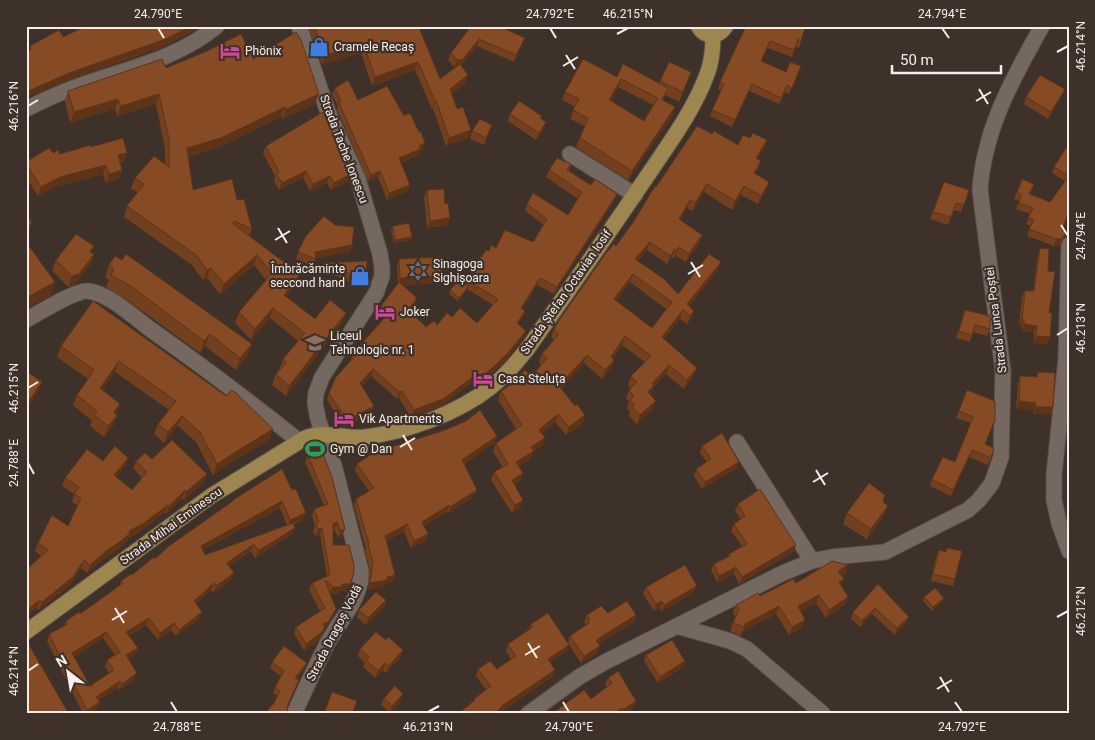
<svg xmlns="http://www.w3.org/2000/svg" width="1095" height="740" viewBox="0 0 1095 740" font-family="Roboto,sans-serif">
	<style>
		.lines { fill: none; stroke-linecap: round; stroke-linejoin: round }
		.minor-casing { stroke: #5b514b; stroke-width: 17 }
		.major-casing { stroke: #5b514b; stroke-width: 17 }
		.minor { stroke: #756860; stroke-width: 15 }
		.major { stroke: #9e8650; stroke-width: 15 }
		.wall { fill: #73401f; fill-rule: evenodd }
		.shaded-wall { fill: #5e3419 }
		.building { fill: #864a24; stroke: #5e3419; fill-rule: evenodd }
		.ticks { fill: none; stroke: #f7efea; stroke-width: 2 }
		.labels { text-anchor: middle; stroke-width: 4.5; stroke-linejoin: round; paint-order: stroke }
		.poi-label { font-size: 12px; fill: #f7efea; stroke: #3d312a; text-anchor: start }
		.street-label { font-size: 12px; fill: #f7efea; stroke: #3d312a }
		.neatline { fill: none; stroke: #f7efea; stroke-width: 2 }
		.ticks-label { font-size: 12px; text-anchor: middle; fill: #f7efea }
	</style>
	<rect width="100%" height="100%" fill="#3d312a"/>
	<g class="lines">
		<defs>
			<path id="minor" d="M26,109C42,101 59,93 76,87C125,69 176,60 217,26
				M570,154L635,195
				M1069,245L1066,358L1054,475V500L1059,523L1069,551
				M26,320C39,313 75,290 88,291C108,293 134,317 150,329C201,365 250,402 299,441
				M737,442L812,561
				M677,626L730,641L747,649L823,714
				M294,714C305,690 315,667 327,644C339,621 362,598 361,571L335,469L318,419L315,403L316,393L322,377L376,293L382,276V267L380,254L358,179L328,112L299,26
				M528,714L579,677L605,662L783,573L812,561L832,557L885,552L968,510L979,500L992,483L1001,457L1003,371L980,190C984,129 1013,78 1042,26"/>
			<path id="major" d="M698,26C705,38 718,38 726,26
				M26,632L211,496L305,438C323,430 345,439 365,437C407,432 458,413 491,387C505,376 517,362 528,348C569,290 610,231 650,172C670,142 693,111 706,77C712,63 713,50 713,36"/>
		</defs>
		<use href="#minor" class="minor-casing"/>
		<use href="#major" class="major-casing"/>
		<use href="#minor" class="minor"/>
		<use href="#major" class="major"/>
	</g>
	<path class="wall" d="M308,26H417L440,79L456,67H454L448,60L451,53L471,26L522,45L514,62L477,46L461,65L465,84L451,94L457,109L471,130L468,138L446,146L433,109H432L415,70L372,86L361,53L322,64Z
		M746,26L805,28L799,48L796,46L792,57L767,48L761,61L786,72L801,66L789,94L785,92L779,104L749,91L732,127L710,116L721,91L718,89L720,82Z
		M253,59L315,104L282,119L281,117L217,148L188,157L193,190L237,200L252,229L249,236L300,274L296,284L286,297L315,319L342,323L286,396L272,385L276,374L279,370L283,359L298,341L270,318L251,340L235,323L239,312L266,280L254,265L220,294L207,278L203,280L192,265L124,217L127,206L138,193L131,188L135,178L165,164V149L156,104L117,116L115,109L70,123L65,101L68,91L166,68Z
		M691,72L679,102L665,95L663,100L675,107L672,116L628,180L576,147L585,126L570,119L575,107L562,100L565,92L617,77L659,83L660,81ZM618,87L653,105L644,121L611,100Z
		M335,88L358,100L404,116L423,150L420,151L418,155L401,163L408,191L387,200L378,177L368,181L337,109L338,106L332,95Z
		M1062,96L1048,119L1024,104L1026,97Z
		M510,114L541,118L544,129L536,140L508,121Z
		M472,131L489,132L484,145L470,139Z
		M712,134L738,145L750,138L767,140L764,148L757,159L758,170L755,174L769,182L766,190L758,204L741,195L732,210L704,192L692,211L687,208L680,220L702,235L699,244L686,262L676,256L674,258L672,257L667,264L647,250L638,261L678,294L718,270L689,306L694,311L691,319L687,324L680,319L664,339L694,376L684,389L666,374L654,387L650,395L653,409L637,424L629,416L630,412L627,408L629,402L626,398L629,390L631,388L628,385L631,376L645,362L622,345L612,359L614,360L611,368L602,379L584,363L561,389L575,406L585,415L582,424L566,435L555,422L542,433L545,438L542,446L533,452L530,459L519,466L523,473L520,481L514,485L523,500L520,508L512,513L491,480L494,472L502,467L493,451L496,443L516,429L498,400L501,391L532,376L542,365L539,362L542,354L554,340L551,337L554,329L634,221L656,187ZM630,282L666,309L652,328L616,301Z
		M266,146L351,174L349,181L331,190L327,183L310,191L303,178L279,190L274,181L275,176L263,153Z
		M91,147L127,153L124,161L120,163L122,170L119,178L106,183L103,174L57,186L38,196L26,177V162L53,153L60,154Z
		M1069,150V212L1062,230L1063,238L1060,246H1054L1027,236L1031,226L1026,224L1030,214L1016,209L1019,201L1014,199L1022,179L1034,184L1030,194L1050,202L1065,181L1052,173L1054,167Z
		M571,164L569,171L614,201L554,294L537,285L522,309V318L518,324L526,331L523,338L504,362L479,384L475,380L441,406L411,417L399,398L397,399L371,376L362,386L371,413L344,427L327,400L329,393L352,360L351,359L354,352L385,318L379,313L381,306L398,284L397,266L399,259L439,283L402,285L417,298L414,305L409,312L426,327L437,325L452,317L477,323L493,305L467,289L458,301L449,294L450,290L465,284L466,280L489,251L496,248L533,242L544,225L525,211L527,204L568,215L578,199L546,177L549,170Z
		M944,182L969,190L961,212L954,210L948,225L930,219Z
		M427,190L448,225L427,228L424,197Z
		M393,226L412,237L411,240L394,243L391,230Z
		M352,245L350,252L316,258L313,266L296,259L298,252Z
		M1040,248L1049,313L1050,337L1047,344L1034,343V332L1022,331V326H1019L1022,297L1025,291H1033L1038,255Z
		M91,252L94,254L90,265L75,284L68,287L52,270L56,260Z
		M325,263L366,275L364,282L348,281L322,270Z
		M109,265L252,344L247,356L236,370L205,346L200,353L126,299L106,287L109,280L105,277Z
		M93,301L226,396L273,429L269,440L230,463L213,475L196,442L178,426L164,443L154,434L158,424L169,410L115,372L102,390L120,404L116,414L113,426L104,437L90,426L92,421L73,405L77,395L88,379L57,357L61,346Z
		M965,310L990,329L987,336L973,332L970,342L956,338Z
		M1038,372L1053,407L1051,414H1033L1034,410L1016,408L1018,384L1020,376L1036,377Z
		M967,390L991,458L988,465L969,457L951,496L930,486L932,479L955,462L971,423L956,418Z
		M497,436L494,443L464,464L474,496L448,513L447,512L424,526L426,541L411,548L404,531L387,541L395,575L393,581L386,583L385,586L368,590L370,569L365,551L366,549L354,505L356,499L369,491L355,471L357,464Z
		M702,446L737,468L702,489L694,476L696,469L707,462L700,453Z
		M308,456L342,536L338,537L334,529L333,530V545L347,591H340L339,594L330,593L334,616L325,628L324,629L319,640L304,651L294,633L296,627L320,611L309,590L312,583L327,577L320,535L316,536L313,531L315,525L312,516L314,509L324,505L305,462Z
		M128,458L125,466L116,476L132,490L142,478L133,468L136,461L152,459L207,474L204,482L184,500L182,498L166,514L165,512L141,531L129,538L127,541L118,549L103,559L87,573L81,568L70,585L39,610L37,608L26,617V569H27L41,556L35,551L38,543L68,526L78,506L72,502L74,494L62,486L65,478L103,461Z
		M282,469L303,520L293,525L295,528L292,534L255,558L251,551L229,566L231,580L213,593L211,590L196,603L200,618L176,636L171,630L158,640L146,625L129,636L138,648L135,655L128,659L134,680L119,690L118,688L98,700L100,702L97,709L89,714H83L47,641L49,634L64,627L66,621L80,614L120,586L121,581L132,575L155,559L232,502L233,500ZM280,508L287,525L205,555L203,550ZM103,638L115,655L107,660L105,667L109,673L90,686L74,657Z
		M883,502L888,506L884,516L867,539L843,524L847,513Z
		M738,504L794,551L739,584L734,574L717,582L711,570L714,564L728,557L729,554L742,546L731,531L734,524L741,519L735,511Z
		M939,550L955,579L953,586L931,581L936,557Z
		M845,574L841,576V586L848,597L844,605L826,618L816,603L800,611L805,620L802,628L789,635L776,614L742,632L741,636L730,631L735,617L733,613L736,605L796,583Z
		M878,584L906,623L895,635L872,614L860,627L851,619L853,612Z
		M646,587L694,592L662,611L660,608L654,611L643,594Z
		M924,597L944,598L942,601L932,611L923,601Z
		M386,600L384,607L366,625L357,617L359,610Z
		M608,613L636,615L634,622L598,644L597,653L581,663L568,643L570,636L586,625V624L584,622L587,615Z
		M531,624L569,645L566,651L550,662L553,676L498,714H458L472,702L474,699L486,690L476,676L478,669H497L511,659L506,651L508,644L529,630Z
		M386,640L403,650L400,658L386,673L383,670L375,678L363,667L365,663L358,656L360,649Z
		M646,655L685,661L683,667L658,683L644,661Z
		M272,662L304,669L297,679L299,680L287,706L274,703L277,696L273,693L275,687L281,676L270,668Z
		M608,678L633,708L625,714H552L591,699L607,687L605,685Z
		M384,698L401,701L390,713L381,705Z"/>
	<path class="shaded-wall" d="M191,26H201L196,30L164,47L66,81L26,98V92L69,73Z
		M525,38L522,45L514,62L516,55Z
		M479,39L477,46L460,67H454L457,60Z
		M364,45L361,53L322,64L325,55Z
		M418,62L415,70L372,86L375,77Z
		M468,75L465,84L447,98L450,89Z
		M621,79L618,87L606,108L609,100Z
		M1065,89L1062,96L1048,119L1051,112Z
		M159,94L156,104L117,116L121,106Z
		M319,94L315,104L282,119L286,109Z
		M118,99L115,109L70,123L74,112Z
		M436,100L433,109H432L435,101Z
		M285,107L281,117L217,148L183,158L187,148Z
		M675,107L672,116L628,180L632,171Z
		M546,122L544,129L536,140L539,133Z
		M471,130L468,138L446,146L449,138Z
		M767,140L764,148L753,167L756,158Z
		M425,143L423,150L420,151L418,155L397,165L399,158L419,146Z
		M127,153L124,161L115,164L118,155Z
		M761,161L758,170L751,181L754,173Z
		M106,165L103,174L57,186L38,196L41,187L60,177Z
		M122,170L119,178L106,183L109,174Z
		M306,171L303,178L279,190L282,183Z
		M380,171L378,177L368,181L371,175Z
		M351,174L349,181L331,190L334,183Z
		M330,176L327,183L310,191L313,184Z
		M769,182L766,190L758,204L761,196Z
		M707,184L704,192L692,211L695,203Z
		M410,185L408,191L387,200L389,193Z
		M744,186L741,195L732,210L735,201Z
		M617,194L614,201L554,294L557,287Z
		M690,200L687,208L676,227L679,219Z
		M450,218L448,225L427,228L430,221Z
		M32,223L27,236L26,237V228Z
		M1066,232L1060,246H1054L1056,239Z
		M702,235L699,244L686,262L689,254Z
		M412,237L411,240L394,243L395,240Z
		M650,242L647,250L632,268L635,259Z
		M352,245L350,252L314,259L315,252Z
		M679,247L676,256L674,258L677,250Z
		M675,249L672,257L667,264L670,256Z
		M94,254L90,265L75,284L68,287L72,276Z
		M257,255L254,265L220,294L224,284Z
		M721,262L718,270L684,312L687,304Z
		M211,268L207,278L203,280L207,270Z
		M300,274L296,284L280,305L284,295Z
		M350,274L366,275L364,282L348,281Z
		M633,274L630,282L611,308L614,299Z
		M442,276L439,283L398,285L400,278Z
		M540,278L537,285L518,315L521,308Z
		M55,282L50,296L26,309V298Z
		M468,287L466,290L458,301L459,298Z
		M417,298L414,305L405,317L408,310Z
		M273,308L270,318L251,340L255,329Z
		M683,310L680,319L659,345L662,337Z
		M525,311L522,318L514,330L517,323Z
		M694,311L691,319L687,324L690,316Z
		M346,313L342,323L286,396L289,386Z
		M1022,319L1024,320L1022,326H1019Z
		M1024,324L1037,326L1034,332L1022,331Z
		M526,331L523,338L504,362L479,384L482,377Z
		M210,334L205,346L200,353L204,341Z
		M625,336L622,345L608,366L611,357Z
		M1036,336L1050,337L1047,344L1034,343Z
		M252,344L247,356L236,370L240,358Z
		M587,355L584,363L556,395L559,386Z
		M614,360L611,368L602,379L605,370Z
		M119,361L115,372L96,399L100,388Z
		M669,365L666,374L654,387L651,394L645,401L648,392L652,384Z
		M697,368L694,376L684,389L687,380Z
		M373,369L371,376L358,390L360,383Z
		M478,373L475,380L441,406L411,417L414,410Z
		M42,382L38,392L26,410V405Z
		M402,391L399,398L397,399L399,392Z
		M656,401L653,409L637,424L640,415Z
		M1019,401L1036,403L1034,410L1016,408Z
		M120,404L116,415L114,412Z
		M374,406L371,413L344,427L347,420Z
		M1036,407H1053L1051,414H1033Z
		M558,414L555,422L536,438L539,430Z
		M585,415L582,424L566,435L569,427Z
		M117,416L113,426L104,437L108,426Z
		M182,416L178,426L164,443L168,432Z
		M273,429L269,440L230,463L213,475L217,464L234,453Z
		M497,436L494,443L459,467L462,460Z
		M545,438L542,446L533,452L530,459L513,470L516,462L531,447Z
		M972,450L969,457L951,496L953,490Z
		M128,458L125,466L111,483L114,475Z
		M739,462L737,468L702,489L705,482Z
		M523,473L520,481L509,488L512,480Z
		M207,474L204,482L184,500L186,492Z
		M185,490L182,498L166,514L169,506Z
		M477,490L474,496L448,513L450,507Z
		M523,500L520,508L512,513L515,505Z
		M282,501L280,508L198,553L201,546Z
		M168,505L165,512L141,531L129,538L127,541L118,549L103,559L87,573L90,565L129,531Z
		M449,505L447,512L420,528L422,522Z
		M888,506L884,516L867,539L871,529Z
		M306,513L303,520L288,527L290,520Z
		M337,522L334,529L330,531L333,524Z
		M407,524L404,531L383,543L385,536Z
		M295,528L292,534L255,558L258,551Z
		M322,528L320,535L316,536L318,529Z
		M345,529L342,536L338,537L340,531Z
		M428,534L426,541L411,548L414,541Z
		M254,544L251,551L224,569L227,563Z
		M796,545L794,551L739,584L742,577Z
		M84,560L81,568L70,585L39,610L42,602Z
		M848,565L845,574L835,579L838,571Z
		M736,567L734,574L717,582L719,576Z
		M234,573L231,580L213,593L216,586Z
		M395,575L393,581L386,583L385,586L368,590L370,583Z
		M844,579L841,587L839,582Z
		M214,583L211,590L191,607L194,601Z
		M342,584H350L347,591H340L339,594L330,593L333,587Z
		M697,586L694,592L662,611L664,605Z
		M819,595L816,603L795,614L798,606Z
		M848,597L844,605L826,618L829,610Z
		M944,598L942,601L932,611L933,607Z
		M40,600L37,608L26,617V611Z
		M386,600L384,607L366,625L368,618Z
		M662,601L660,608L654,611L656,604Z
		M779,606L776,614L742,632L741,636L745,624Z
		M875,608L872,614L860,627L862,621Z
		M336,609L334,616L325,628L324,629L319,640L304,651L306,644Z
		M202,612L200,618L176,636L179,630Z
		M636,615L634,622L593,647L596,640Z
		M909,617L906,623L895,635L897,628Z
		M149,618L146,625L123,639L126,632Z
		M805,620L802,628L789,635L792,627Z
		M174,623L171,630L158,640L160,633Z
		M106,632L103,638L70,660L72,653Z
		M569,645L566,651L545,665L548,659Z
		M600,646L597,653L581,663L584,656Z
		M138,648L135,655L123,662L126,655Z
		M403,650L400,658L386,673L389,666Z
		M685,661L683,667L658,683L660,677Z
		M307,663L304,669L293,684L295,678Z
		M385,663L383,670L375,678L378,671Z
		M555,670L553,676L498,714H496L498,710L503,705Z
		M137,673L134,680L119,690L122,684Z
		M120,681L118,688L94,703L96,697Z
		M403,694L401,701L390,713L392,706Z
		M636,701L633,708L625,714H621L623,710Z
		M100,702L97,709L89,714H85L87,710Z
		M622,708L619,714H613Z"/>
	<path class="building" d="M86,26H191L166,39L69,73L26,92V52L31,49L30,46L59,30L63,37Z
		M314,26H417L421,32L440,79L460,64L468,75L450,89L457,109L463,107L471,130L449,138L436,100L435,101L418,62L375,77L364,45L325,55Z
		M471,26H499L525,38L516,55L479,39L462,60H457L451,53Z
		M746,26H800L805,28L801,41L798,39L794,50L770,41L761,61L786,72L790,62L801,66L792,88L787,85L781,98L752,84L735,120L712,110L724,84L720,82Z
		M296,32L301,40L319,94L286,109L285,107L221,138L187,148L193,190L232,179L237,200L244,199L252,229L234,221L233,224L300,274L284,295L315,319L330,300L346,313L289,386L276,374L286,363L283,359L305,333L273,308L255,329L239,312L272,273L257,255L224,284L211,268L207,270L196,255L127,206L144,184L135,178L154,156L169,167V139L159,94L121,106L118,99L74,112L68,91L162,59L166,68L205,52L241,34L253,59Z
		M583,59L617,77L623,64L668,88L662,99H661L675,107L632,171L580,138L588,118L573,110L579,99L565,92ZM621,79L658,98L644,121L609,100Z
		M669,62L691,72L683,92L660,81Z
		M1040,75L1065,89L1051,112L1026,97Z
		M348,80L358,100L387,86L404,116L410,113L419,132H421L425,143L419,146L421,149L399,158L410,185L389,193L380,171L371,175L339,103L341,102L335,88Z
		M519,101L542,116L540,118L546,122L539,133L510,114Z
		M323,112L351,174L334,183L330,176L313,184L306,171L282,183L276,174L279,172L266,146Z
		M480,119L492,125L486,138L472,131Z
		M697,126L712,134L714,131L738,145L743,135L750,138L753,133L767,140L756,158L761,161L754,173L769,182L761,196L744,186L735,201L707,184L695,203L690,200L679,219L702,235L689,254L679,247L677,250L675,249L670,256L650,242L635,259L664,279L678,294L709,254L721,262L687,304L694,311L690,316L683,310L662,337L697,368L687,380L669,365L652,384L654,385L648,392L656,401L640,415L632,407L635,405L630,400L634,396L629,390L637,382L631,376L651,356L625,336L611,357L614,360L605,370L587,355L559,386L575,406L577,404L585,415L569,427L558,414L539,430L545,438L531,447L534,451L516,462L523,473L512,480L523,500L515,505L494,472L508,464L496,443L522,425L501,391L514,382L525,370L532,376L547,358L542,354L559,334L554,329L560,319L606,253L614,244L616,246L634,221L655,186L656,187ZM633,274L672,302L652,328L614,299Z
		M123,138L127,153L118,155L122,170L109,174L106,165L60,177L41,187L26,164V162L49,148L53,153L58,150L60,154L91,145V147Z
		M1066,148L1069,150V211L1062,230L1066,232L1062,239H1056L1029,229L1034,220L1028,218L1033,208L1019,203L1021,195L1017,193L1022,179L1034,184L1029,194L1050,202L1069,176L1054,167Z
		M557,158L571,164L567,170L591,185L595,179L617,194L557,287L540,278L521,308L525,311L517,323L526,331L506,355L482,377L478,373L443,399L414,410L402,391L399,392L373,369L360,383L374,406L347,420L329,393L336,377L357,354L354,352L389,313L381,306L399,282L417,298L408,310L426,327L434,321L437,325L447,313L452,317L460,308L477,323L498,299L466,280L486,250L489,251L491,245L496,248L505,230L533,242L547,219L527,204L533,193L568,215L582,192L549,170Z
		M944,182L969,190L964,205L956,203L951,217L933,212Z
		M444,189L445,204L448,203L450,218L430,221L427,190Z
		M26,214L32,223L26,228Z
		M324,216L335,225L354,227L352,245L315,252L316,259L298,252L306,236Z
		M409,223L412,237L395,240L393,226Z
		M76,234L94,246L90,252L94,254L79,274L72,276L56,260Z
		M26,242L55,282L26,298Z
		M1040,248L1049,249L1048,271L1055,272L1049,313H1052L1050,337L1036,336L1037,326L1024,324V320L1022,319L1025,291H1034Z
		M126,254L252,344L240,358L210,334L204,341L131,286L111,275L114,269L109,265L115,256L122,260Z
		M441,257L442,276L400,278L399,259Z
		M367,261L366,275L350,274L325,263Z
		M459,280L468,287L459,298L450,290Z
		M93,301L226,396L231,390L236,393L273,429L234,453L217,464L200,432L182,416L168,432L158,424L176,401L119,361L100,388L120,404L114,412L117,416L108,426L94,415L97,411L77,395L94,370L61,346Z
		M965,310L990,316V329L975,325L972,335L959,331Z
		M26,371L42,382L26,405Z
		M1038,372L1055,373L1053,407H1036V403L1019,401L1020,376L1037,377Z
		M967,390L995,401V420L985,444L994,448L991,458L972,450L953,490L932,479L943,457L955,462L973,417L959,411Z
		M480,410L497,436L462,460L477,490L450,507L449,505L422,522L428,534L414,541L407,524L385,536L395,575L387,577V580L370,583L373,562L368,544H369L356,499L374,488L357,464L373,453L445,430L466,421Z
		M722,433L739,462L705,482L696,469L711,459L702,446Z
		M172,440L207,474L186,492L185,490L169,506L168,505L144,523L129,531L130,533L121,541L106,551L90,565L84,560L73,577L42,602L40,600L26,611V569H27L48,550L38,543L52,515L68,526L81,498L74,494L79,487L65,478L87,449L103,461L115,446L128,458L114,475L132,490L147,472L136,461L145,453L152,459Z
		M321,449L332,477L345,529L340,531L337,522L333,524V545H349L354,565V573L350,584H342V587H333L325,580L336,609L328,622L323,624L325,627L321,633L306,644L296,627L325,608L312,583L330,575L322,528L318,529L316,524L319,522L314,509L328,504L308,456Z
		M282,469L292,490L296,489L306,513L290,520L282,501L201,546L205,555L293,523L295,528L258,551L254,544L227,563L234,573L216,586L214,583L194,601L202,612L179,630L174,623L160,633L149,618L126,632L138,648L126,655L137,673L122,684L120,681L96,697L100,702L87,710L49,634L68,624L66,621L79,612L80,614L123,583L121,581L131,574L132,575L154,557L155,559L169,546L233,501V500ZM106,632L120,652L107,660L114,670L90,686L72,653Z
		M869,483L885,495L883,502L888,506L871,529L847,513Z
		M760,489L796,545L742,577L736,567L719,576L714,564L730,556L729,554L747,544L734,524L745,516L738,504Z
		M947,548L962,551L955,579L933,574L939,550L946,552Z
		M832,561L848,565L838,571L844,579L839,582L848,597L829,610L819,595L798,606L805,620L792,627L779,606L745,624L744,627L733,623L739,609L736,605L758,593L760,596L793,579L796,583Z
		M685,565L697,586L664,605L662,601L656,604L646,587Z
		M878,584L909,617L897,628L875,608L862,621L853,612Z
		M935,588L944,598L933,607L924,597Z
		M376,592L386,600L368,618L359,610Z
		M627,601L636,615L596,640L600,646L584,656L570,636L589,623L588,620L590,619L587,615L601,606L608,613Z
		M548,613L569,645L548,659L555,670L503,705L498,710L499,712L496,714H458L475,700L474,699L491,686L478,669L490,661L497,669L516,656L508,644L533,627L531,624Z
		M376,632L386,640L388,637L403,650L389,666L385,663L378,671L366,660L369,657L360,649Z
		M672,640L685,661L660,677L646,655Z
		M29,645L69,714H26V648Z
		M284,646L307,663L295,678L299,680L288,704L287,709L289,714H264L274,703L280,691L275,687L284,671L272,662Z
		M618,671L636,701L623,710L622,708L613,714H552L584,690L591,699L612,683L608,678Z
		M395,686L403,694L392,706L384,698Z
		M332,692L357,701L352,714H324Z"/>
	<path class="ticks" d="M158,28L164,38M550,28L556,38M942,28L949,38M617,34L628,28M1057,52L1068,46M566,55L575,69M563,66L578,57M979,89L988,104M976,101L991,92M28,106L38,100M1061,225L1068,236M278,228L287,243M275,240L290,231M691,262L700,277M688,274L703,265M1057,335L1068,328M28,388L38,382M403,435L412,450M400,447L415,438M28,463L34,474M816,470L825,485M813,482L828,473M115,608L124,623M1057,617L1068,611M112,620L127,611M528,643L537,658M525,655L540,646M28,671L38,664M940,677L949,692M937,689L952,680M171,702L177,712M563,702L569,712M955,702L962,712M428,712L439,706"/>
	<defs>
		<symbol id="shop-bare" viewBox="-9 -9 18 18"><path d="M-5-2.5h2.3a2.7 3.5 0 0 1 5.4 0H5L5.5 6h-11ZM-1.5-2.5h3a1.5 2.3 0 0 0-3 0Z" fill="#3f7fe0" stroke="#3d312a" stroke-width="2.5" paint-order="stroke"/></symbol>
		<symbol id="hotel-bare" viewBox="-9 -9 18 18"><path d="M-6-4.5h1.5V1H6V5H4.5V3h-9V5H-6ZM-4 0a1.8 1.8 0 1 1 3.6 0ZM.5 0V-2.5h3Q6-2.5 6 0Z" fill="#d1479c" stroke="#3d312a" stroke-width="2.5" paint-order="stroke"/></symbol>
		<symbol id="synagogue-bare" viewBox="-9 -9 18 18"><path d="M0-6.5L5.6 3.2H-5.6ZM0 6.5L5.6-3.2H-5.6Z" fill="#6b7280" stroke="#3d312a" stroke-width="2.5" paint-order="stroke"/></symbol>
		<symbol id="university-bare" viewBox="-9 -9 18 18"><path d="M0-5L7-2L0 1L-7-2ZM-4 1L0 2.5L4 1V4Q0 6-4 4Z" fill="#8d6e63" stroke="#3d312a" stroke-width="2.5" paint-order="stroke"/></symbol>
		<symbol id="stadium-bare" viewBox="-9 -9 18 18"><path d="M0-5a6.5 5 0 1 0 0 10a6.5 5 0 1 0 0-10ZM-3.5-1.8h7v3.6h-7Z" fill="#2e9e5b" stroke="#3d312a" stroke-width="2.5" paint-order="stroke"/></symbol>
	</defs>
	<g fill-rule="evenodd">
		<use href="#shop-bare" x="305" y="33" width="28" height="28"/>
		<use href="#hotel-bare" x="216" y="37" width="28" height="28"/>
		<use href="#synagogue-bare" x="404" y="257" width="28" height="28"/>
		<use href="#shop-bare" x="346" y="262" width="28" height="28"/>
		<use href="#hotel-bare" x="371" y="298" width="28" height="28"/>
		<use href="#university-bare" x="301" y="329" width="28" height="28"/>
		<use href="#hotel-bare" x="469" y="365" width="28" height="28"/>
		<use href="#hotel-bare" x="330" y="405" width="28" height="28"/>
		<use href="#stadium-bare" x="301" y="435" width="28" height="28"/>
	</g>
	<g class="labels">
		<g class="poi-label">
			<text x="334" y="51">Cramele Recaș</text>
			<text x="245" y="55">Phönix</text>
			<text x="433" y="268">Sinagoga<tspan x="433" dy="14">Sighișoara</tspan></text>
			<text x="345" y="273" text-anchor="end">Îmbrăcăminte<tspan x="345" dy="14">seccond hand</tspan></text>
			<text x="400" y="316">Joker</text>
			<text x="330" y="340">Liceul<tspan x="330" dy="14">Tehnologic nr. 1</tspan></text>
			<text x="498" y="383">Casa Steluța</text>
			<text x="359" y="423">Vik Apartments</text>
			<text x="330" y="453">Gym @ Dan</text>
		</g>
		<g class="street-label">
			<text transform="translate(344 149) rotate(69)" y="4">Strada Tache Ionescu</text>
			<text transform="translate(566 292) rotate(-55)" y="4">Strada Ștefan Octavian Iosif</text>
			<text transform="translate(996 320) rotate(-97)" y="4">Strada Lunca Poștei</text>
			<text transform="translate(171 526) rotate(-36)" y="4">Strada Mihai Eminescu</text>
			<text transform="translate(334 633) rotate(-63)" y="4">Strada Dragoș Vodă</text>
		</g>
	</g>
	<rect width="1095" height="740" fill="none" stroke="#3d312a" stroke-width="55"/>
	<g transform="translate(68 672) rotate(329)" stroke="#3d312a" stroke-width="4" paint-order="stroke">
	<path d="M0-4L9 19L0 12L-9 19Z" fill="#f7efea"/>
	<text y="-8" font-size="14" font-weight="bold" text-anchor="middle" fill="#f7efea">N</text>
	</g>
	<path d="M892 65v8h109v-8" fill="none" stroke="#f7efea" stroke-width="2.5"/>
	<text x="900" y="65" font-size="15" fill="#f7efea" stroke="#3d312a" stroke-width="4" paint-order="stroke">50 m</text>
	<rect x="28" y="28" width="1040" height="684" class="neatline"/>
	<g class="ticks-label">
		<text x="158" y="18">24.790°E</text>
		<text x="550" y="18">24.792°E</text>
		<text x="628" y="18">46.215°N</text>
		<text x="942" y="18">24.794°E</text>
		<text transform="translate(1081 46) rotate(-90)" y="4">46.214°N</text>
		<text transform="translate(14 106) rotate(-90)" y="4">46.216°N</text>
		<text transform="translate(1081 236) rotate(-90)" y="4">24.794°E</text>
		<text transform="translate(1081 328) rotate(-90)" y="4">46.213°N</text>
		<text transform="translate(14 388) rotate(-90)" y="4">46.215°N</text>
		<text transform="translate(14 463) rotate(-90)" y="4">24.788°E</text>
		<text transform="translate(1081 611) rotate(-90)" y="4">46.212°N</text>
		<text transform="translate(14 671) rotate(-90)" y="4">46.214°N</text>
		<text x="177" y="731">24.788°E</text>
		<text x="428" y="731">46.213°N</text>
		<text x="569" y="731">24.790°E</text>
		<text x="962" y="731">24.792°E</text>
	</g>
</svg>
